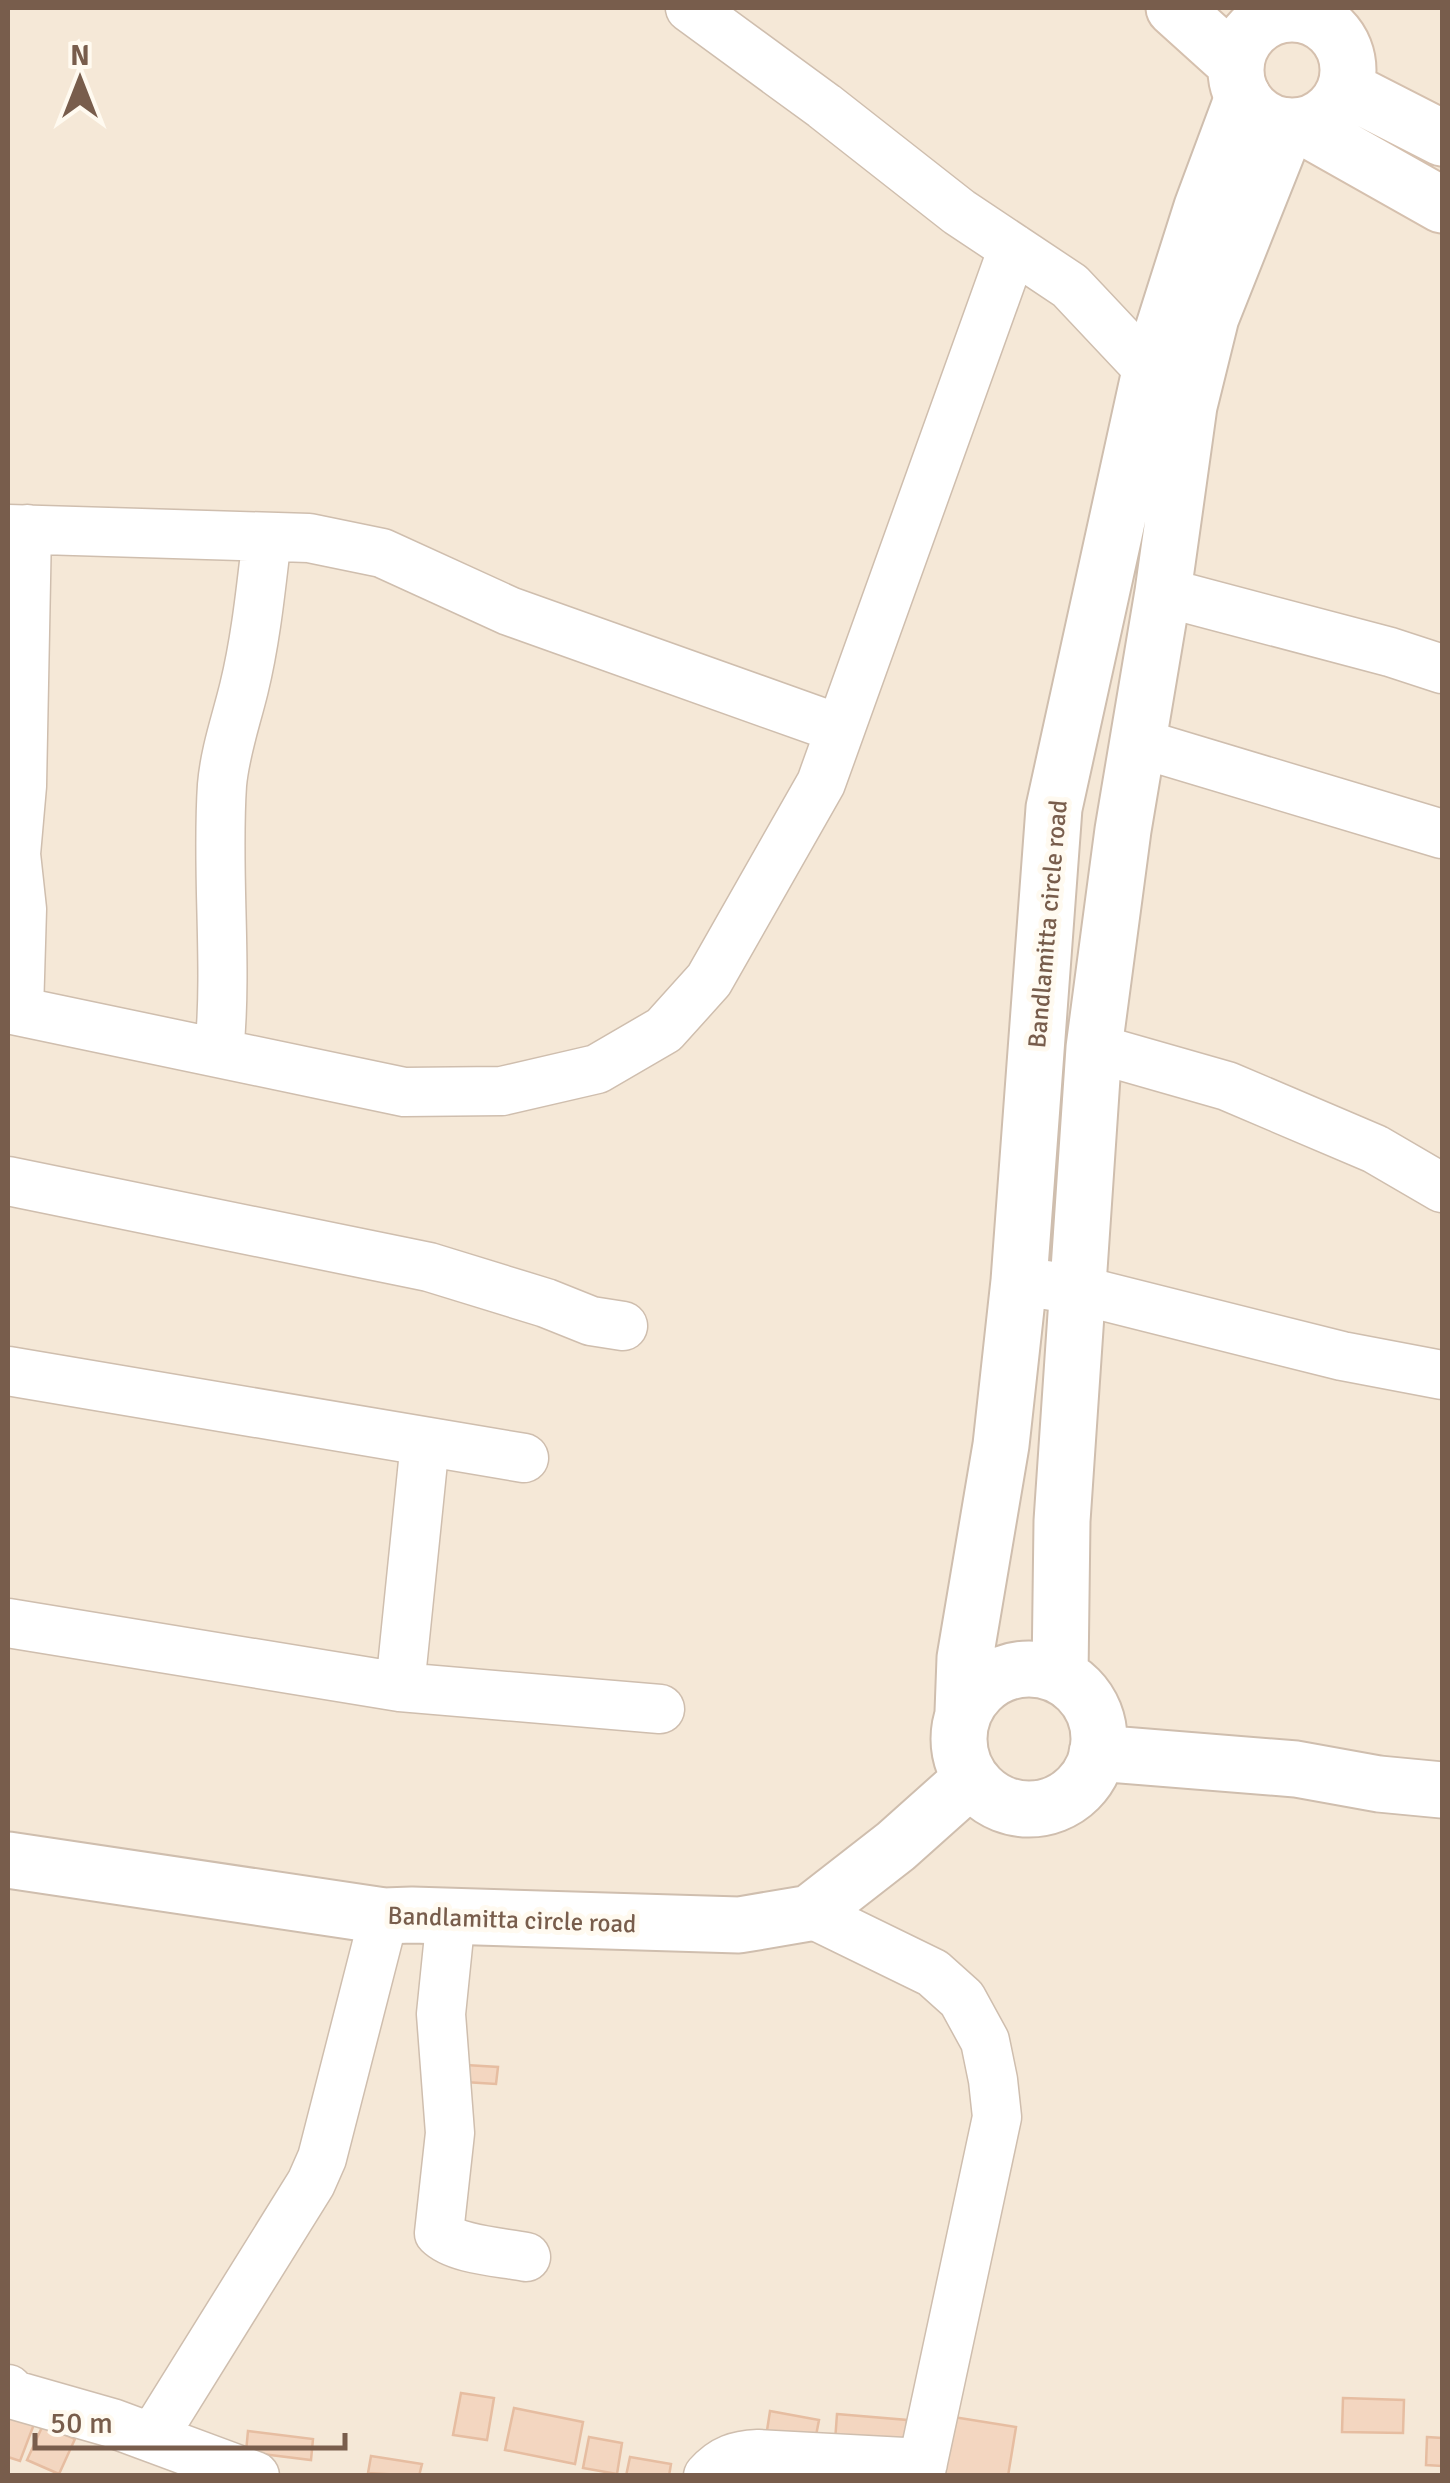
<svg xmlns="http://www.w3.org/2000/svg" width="1450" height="2483" viewBox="0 0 1450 2483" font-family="Signika,sans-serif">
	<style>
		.residential { fill: #f5e8d7 }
		.building { fill: #f3d6c0; stroke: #e6bda1; stroke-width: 2.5 }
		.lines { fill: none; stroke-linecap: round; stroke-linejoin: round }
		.minor-casing { stroke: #cfbeae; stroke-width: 51 }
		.tertiary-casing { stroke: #cfbeae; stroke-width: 59 }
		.secondary-casing { stroke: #d5c0ae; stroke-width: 59 }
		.minor { stroke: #fff; stroke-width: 48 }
		.tertiary { stroke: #fff; stroke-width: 55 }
		.secondary { stroke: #fff; stroke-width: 55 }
		.labels { text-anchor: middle; stroke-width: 10; stroke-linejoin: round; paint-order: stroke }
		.street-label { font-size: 25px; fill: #785d4c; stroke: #fffaf0 }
	</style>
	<rect width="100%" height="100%" fill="#fdf6e9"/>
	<path class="residential" d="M8,8H1442V2475H8Z"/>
	<path class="building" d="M466,2065L498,2067L496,2084L465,2082Z
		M461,2393L494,2398L487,2440L453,2435Z
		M1343,2398L1404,2400L1403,2433L1342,2432Z
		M8,2408L36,2419L20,2461L8,2457Z
		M514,2408L583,2422L575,2464L505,2450Z
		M770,2411L819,2420L814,2446L766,2437Z
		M837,2414L907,2420L904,2461L834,2455Z
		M941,2415L1016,2427L1008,2476H930Z
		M43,2425L75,2439L59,2474L27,2460Z
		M248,2431L313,2439L311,2460L246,2452Z
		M589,2437L622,2443L617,2474L583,2468Z
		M1427,2437L1442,2438V2466L1426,2465Z
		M371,2456L422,2464L419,2476L368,2473Z
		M630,2457L671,2464L669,2476H626Z"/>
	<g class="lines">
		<defs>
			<path id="minor" d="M690,8L824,106L959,212L1070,286L1150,371L1181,383
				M8,529L309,538L382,553L509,611L840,729
				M1163,592L1390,652L1442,669
				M1139,743L1442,834
				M8,1009L404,1092L502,1091L597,1069L664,1030L709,980L821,783L1013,248
				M19,1011L22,909L16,854L22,786L27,529
				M1094,1048L1227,1086L1375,1149L1442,1188
				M219,1053C228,964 216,874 222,785C225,751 236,721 244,688C256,639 261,587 267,537
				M8,1181L429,1267L546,1303L591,1321L623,1326
				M1019,1281L1079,1290L1342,1356L1442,1375
				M8,1371L524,1458
				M8,1623L400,1687L660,1709
				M400,1687L425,1442
				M810,1913L933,1973L962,1999L985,2041L993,2080L997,2117L920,2476
				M451,1916L441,2014L450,2133L439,2233C456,2250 501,2252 526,2257
				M8,2389L14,2395L112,2423L255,2476
				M153,2437L311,2183L322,2158L384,1916
				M708,2476C723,2459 737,2455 758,2454L923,2463"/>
			<path id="tertiary" d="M959 1739a70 70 0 1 1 140 0a70 70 0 1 1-140 0Z
				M1060,1676L1062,1521L1094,1048L1123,830L1163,592L1189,406L1211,317L1287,126
				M963,1712L965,1658L1001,1445L1019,1281L1054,808L1150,371L1202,207L1243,97
				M1097,1753L1296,1769L1379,1784L1442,1790
				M8,1860L384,1916L412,1915L739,1925L810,1913L896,1846L971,1779"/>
			<path id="secondary" d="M1174,8L1236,64
				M1236 70a56 56 0 1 1 112 0a56 56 0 1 1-112 0Z
				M1346,89L1442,138
				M1302,126L1442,205"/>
		</defs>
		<use href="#minor" class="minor-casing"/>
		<use href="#tertiary" class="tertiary-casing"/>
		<use href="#secondary" class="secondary-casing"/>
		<use href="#minor" class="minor"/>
		<use href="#tertiary" class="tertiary"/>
		<use href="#secondary" class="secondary"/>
	</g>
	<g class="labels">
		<g class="street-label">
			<text transform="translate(1047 924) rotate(-85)" y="9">Bandlamitta circle road</text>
			<text transform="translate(512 1919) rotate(2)" y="9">Bandlamitta circle road</text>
		</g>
	</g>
	<rect width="1450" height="2483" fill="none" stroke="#785d4c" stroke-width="20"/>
	<g transform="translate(80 80)" stroke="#fffaf0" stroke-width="8" paint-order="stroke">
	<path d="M0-8L18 38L0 25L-18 38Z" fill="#785d4c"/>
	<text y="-15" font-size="28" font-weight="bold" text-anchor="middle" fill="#785d4c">N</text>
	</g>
	<path d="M35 2433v15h310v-15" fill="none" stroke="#785d4c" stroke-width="5"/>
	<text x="50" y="2433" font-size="30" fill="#785d4c" stroke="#fffaf0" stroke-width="8" paint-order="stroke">50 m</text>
</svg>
